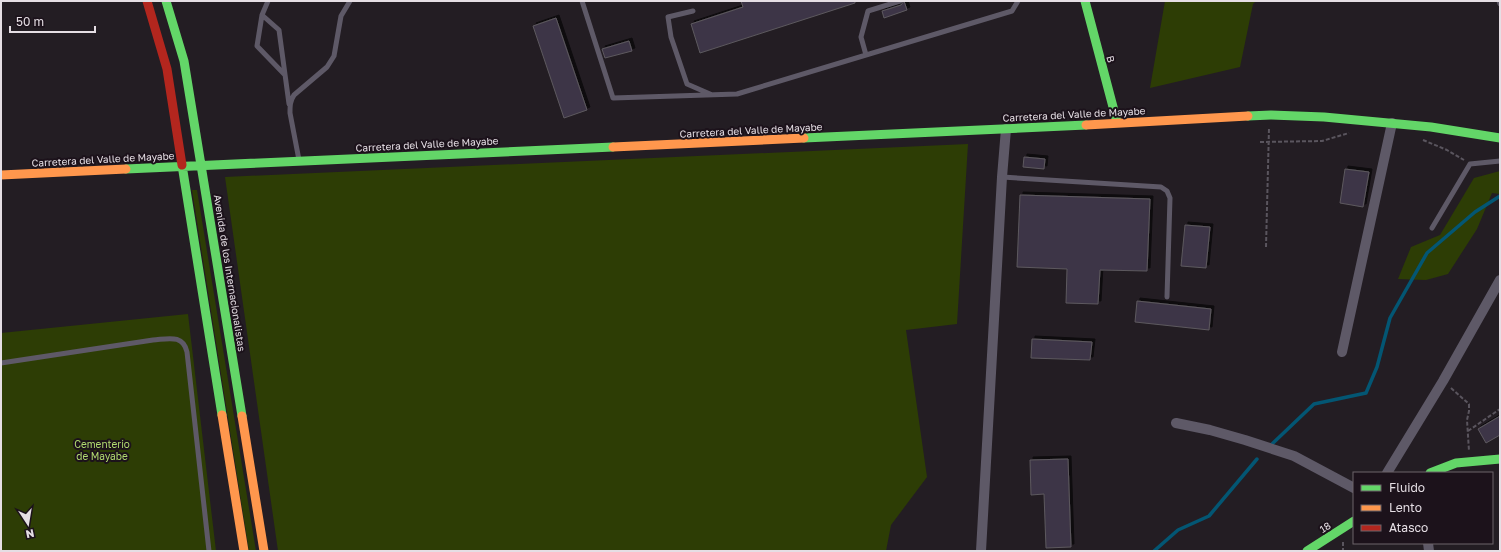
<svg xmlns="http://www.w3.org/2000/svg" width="1501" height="552" viewBox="0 0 1501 552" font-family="'Golos Text',sans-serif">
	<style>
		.green { fill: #2d3d05 }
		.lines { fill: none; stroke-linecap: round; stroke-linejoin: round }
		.stream { stroke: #035673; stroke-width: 3.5 }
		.building { fill: #3e3646; stroke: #5d595f; filter: url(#shadow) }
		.path { stroke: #5a555e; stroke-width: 2; stroke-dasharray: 4 2; stroke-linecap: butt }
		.lane { stroke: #5e5967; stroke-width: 5 }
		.street { stroke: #5e5967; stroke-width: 10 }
		.fast { stroke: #63d668; stroke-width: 9 }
		.slow { stroke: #ff974d; stroke-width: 9 }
		.jam { stroke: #b3261e; stroke-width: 9 }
		.labels { text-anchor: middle; stroke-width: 4; stroke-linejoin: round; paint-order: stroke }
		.street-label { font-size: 10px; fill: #e5dee4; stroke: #1c121b }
		.park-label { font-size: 10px; fill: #b0d96f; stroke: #1c121b }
	</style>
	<defs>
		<filter id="shadow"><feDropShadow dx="3" dy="-3" stdDeviation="0" flood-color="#0009"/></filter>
	</defs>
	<rect width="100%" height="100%" fill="#231d23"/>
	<path class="green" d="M1165,1H1256L1253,4L1240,67L1150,88Z
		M968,144L957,324L906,330L927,477L891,525L886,551H278L225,177Z
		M1500,171V194L1492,193L1477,229L1448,274L1426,280L1398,279L1411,247L1440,235L1474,178Z
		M192,190H197L256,551H249Z
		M188,314L216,551H1V333Z"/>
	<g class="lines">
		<path class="stream" d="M1272,444L1314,404L1366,393L1377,367L1390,318L1427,253L1475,212L1500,196
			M1154,551L1178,530L1209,516L1257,459"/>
	</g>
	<path class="building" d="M741,1H855V3L700,53L691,24L743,7Z
		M904,1L907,10L884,18L882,11L901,5Z
		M556,18L587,110L564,118L533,26Z
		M629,41L632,51L605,58L602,49Z
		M1024,157L1045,159L1044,169L1023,167Z
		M1345,169L1369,172L1363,207L1340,203Z
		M1020,195L1150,199L1147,271L1100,270L1098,304L1066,303L1067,269L1017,267Z
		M1185,225L1210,227L1206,268L1181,266Z
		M1137,301L1211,309L1209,330L1135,322Z
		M1032,339L1092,342L1090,360L1031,358Z
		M1500,416V435L1486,443L1478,429Z
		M1068,459L1071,547L1046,548L1044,494L1031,495L1030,460Z"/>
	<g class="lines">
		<path class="path" d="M1423,140L1447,150L1464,160
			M1260,142L1322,141L1349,133
			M1266,247L1269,128
			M1451,388L1469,404V411L1467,420L1469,451
			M1468,431L1500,409
			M1343,542V551"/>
		<path class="lane" d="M268,1L262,15L279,30L289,104
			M582,1L613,98L737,94L1012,11L1018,1
			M1499,1L1500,4
			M693,11L668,17L671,37L687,84L710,94
			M262,15L257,46L285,75
			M866,55L861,37L868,11L900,1
			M299,160L290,113C290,106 290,101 294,95L327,67L334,56L341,16L350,1
			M1002,177L1161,187L1167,191L1170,198L1167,297
			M1432,228L1470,164L1500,161
			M1,363L153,340C168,339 183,334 187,352L209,551"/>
		<path class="street" d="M1342,352L1392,123
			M1176,423L1210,430L1245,440L1294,456L1354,488
			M1387,473L1443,381L1500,280
			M1428,543L1429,551
			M981,551L1002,177L1006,129"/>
		<path class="fast" d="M166,1L184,61L242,416
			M1085,1L1117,122
			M1248,116L1271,115L1324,117L1431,127L1500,138
			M804,138L1086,125
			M182,165L222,415
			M126,169L613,147
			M1430,473L1456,463L1500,459
			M1307,551L1354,521"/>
		<path class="slow" d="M1086,125L1248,116
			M613,147L804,138
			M1,175L126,169
			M222,415L244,551
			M242,416L264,551"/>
		<path class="jam" d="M147,1L167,69L182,165"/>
	</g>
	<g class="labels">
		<g class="street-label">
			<text transform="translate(1111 59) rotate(75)" y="4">B</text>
			<text transform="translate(1074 114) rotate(-3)" y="4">Carretera del Valle de Mayabe</text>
			<text transform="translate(751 130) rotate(-3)" y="4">Carretera del Valle de Mayabe</text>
			<text transform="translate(427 144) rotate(-3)" y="4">Carretera del Valle de Mayabe</text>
			<text transform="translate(103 159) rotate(-3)" y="4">Carretera del Valle de Mayabe</text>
			<text transform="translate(230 273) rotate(81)" y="4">Avenida de los Internacionalistas</text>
			<text transform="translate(1325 527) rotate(-32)" y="4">18</text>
		</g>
		<g class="park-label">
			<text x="102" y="448">Cementerio<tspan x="102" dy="12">de Mayabe</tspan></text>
		</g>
	</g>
	<rect width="1501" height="552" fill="none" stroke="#e5dee4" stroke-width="4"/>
	<rect x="1353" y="472" width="140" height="72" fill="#1c121b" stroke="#6c646b"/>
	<rect x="1361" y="485" width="20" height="6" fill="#63d668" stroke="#6c646b"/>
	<text x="1389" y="492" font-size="12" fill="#e5dee4">Fluido</text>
	<rect x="1361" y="505" width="20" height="6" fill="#ff974d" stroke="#6c646b"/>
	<text x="1389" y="512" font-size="12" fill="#e5dee4">Lento</text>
	<rect x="1361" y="525" width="20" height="6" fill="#b3261e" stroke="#6c646b"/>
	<text x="1389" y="532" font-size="12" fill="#e5dee4">Atasco</text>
	<g transform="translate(28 524) rotate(168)" stroke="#1c121b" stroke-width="3" paint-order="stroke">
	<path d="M0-3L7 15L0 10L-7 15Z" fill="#e5dee4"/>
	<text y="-6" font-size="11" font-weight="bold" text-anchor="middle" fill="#e5dee4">N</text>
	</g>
	<path d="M10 26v6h85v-6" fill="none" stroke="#e5dee4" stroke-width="2"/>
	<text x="16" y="26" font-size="12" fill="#e5dee4" stroke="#1c121b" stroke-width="3" paint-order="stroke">50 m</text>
</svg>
